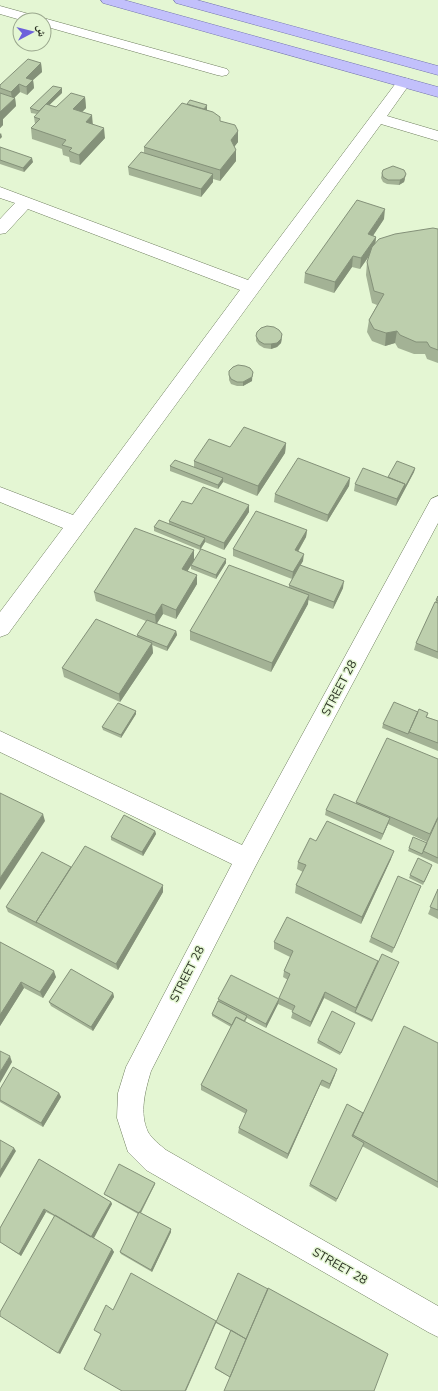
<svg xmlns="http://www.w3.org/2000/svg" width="438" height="1391" viewBox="0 0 438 1391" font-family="'Nunito Sans','Noto Naskh Arabic',sans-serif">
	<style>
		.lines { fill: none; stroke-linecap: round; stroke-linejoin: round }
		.minor-casing { stroke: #6f7e5f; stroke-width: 1 }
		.major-casing { stroke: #7273ae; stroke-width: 1 }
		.minor { fill: #fff; fill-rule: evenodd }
		.major { fill: #c2c0fb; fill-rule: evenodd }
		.wall { fill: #a3b295 }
		.shaded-wall { fill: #849179 }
		.building { fill: #bdcfad; stroke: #849179 }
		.labels { text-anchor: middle; stroke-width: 3; stroke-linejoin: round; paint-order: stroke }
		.street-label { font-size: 12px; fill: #2a3123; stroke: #e4f6d3 }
	</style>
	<rect width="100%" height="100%" fill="#e4f6d3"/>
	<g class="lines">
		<defs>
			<path id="minor" d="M0,6L227,69L229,72L227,75L222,76L217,75L44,26V20H21L0,14Z
				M404,78L409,79L411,82L387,116L438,131V141L381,124L8,634L0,637V612L63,528L0,502V487L73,515L240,290L28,209L6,233L0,234V219L15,203L0,198V187L248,280L399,79Z
				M438,496V523L255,867L151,1071C145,1091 139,1113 148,1132C152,1139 160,1145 166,1150L438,1306V1337L428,1332L146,1170L128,1152L117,1118L118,1093L126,1067L232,864L0,752V731L242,845L431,499Z"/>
			<path id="major" d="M101,0H124L438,87V97L103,3Z
				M174,0H197L438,66V75L176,3Z"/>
		</defs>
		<use href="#minor" class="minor-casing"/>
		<use href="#major" class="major-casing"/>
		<use href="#minor" class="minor"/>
		<use href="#major" class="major"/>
	</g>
	<path class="wall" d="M41,63L42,72L33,80L34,88L27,95L20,92L14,98H15L16,106L3,119V125L0,128V85Z
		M62,93L49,105L56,107L85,97L86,108L82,112L105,138L80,165L70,162L69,157L63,155L62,149L32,139L31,128L35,124L34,117L37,114L31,113L30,108Z
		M207,110L220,117V121L238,142L234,147L236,161L220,181L213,179V182L201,197L129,175L128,167L144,153V147Z
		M0,147L33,162L24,172L0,164Z
		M382,173L405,179L404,182L399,185L387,184L383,182L381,178Z
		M384,219L373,235L376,237L375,243L438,229V363L427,359L425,354H414L398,348L395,343L385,346L372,341L367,332L369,320L377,305L372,303L366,275L367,262L370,255L360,269L352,267L334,293L304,283L305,273Z
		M256,336L282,339L281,343L277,347L271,349L264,348L259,345L256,341Z
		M229,371L253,372L252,381L243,386H237L231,384L229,380Z
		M286,443L285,453L257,496L223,482L218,489L170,471V466L194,467V461L230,447Z
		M415,468L414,472L396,506L354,491L355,484L388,477Z
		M350,478L349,486L327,522L274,502L275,494Z
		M192,504L249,505V512L224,550L205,542L200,550L154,531V527L169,524V521Z
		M307,530L306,537L298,552L303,561L300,566L343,588L333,609L308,600V604L271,672L190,640V631L289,587V585L292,579L233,556V549Z
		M194,550V560L226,563L216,579L191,569V566L187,571L197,575V584L176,619L163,614L156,623L176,631L177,635L167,651L152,645L153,653L120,702L64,677L62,668L137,637V635L146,621L96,601L94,592Z
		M438,596V659L414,650L416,643Z
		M136,711V714L121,738L103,730L102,727Z
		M418,712L428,713L427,717L438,721V751L382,728L383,724Z
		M438,759V864L408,851L409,848L427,843V842L388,824L381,840L325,815L326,810L356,804V802Z
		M155,831L156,834L143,856L111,840V837Z
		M316,841L391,859L361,924L295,893L296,885L303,872L297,869L298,862Z
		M71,867L163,892L118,970L8,912L6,907Z
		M431,868L423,885L409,878L410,875Z
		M421,886L392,953L369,942L371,937Z
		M438,889V919L428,914Z
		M0,942L56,977L43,998L24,988L0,1026Z
		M274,942L378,961L399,962L372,1022L324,998L310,1027L291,1018L293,1011L278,1004L266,1028L247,1018L245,1022L335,1075L329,1089L320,1085L287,1159L238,1133L239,1128L246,1114L201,1090V1085L231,1027L212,1016V1014L218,1001V999H279L288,980L283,977L284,971L290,957L274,949Z
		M113,993L114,997L93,1031L51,1006L49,1002Z
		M355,1023L340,1055L317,1043L318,1040Z
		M438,1043V1188L362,1146L336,1202L309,1186L310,1184L363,1113Z
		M0,1089L59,1093L61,1097L43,1127L0,1102Z
		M39,1159L111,1202L112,1204L93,1238L112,1249L114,1252L60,1354L54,1216L46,1212L21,1256L0,1242V1228Z
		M155,1183V1184L141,1213L171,1229V1232L152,1272L121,1254L120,1252L138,1214L105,1195L104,1194Z
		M238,1273L230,1377L215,1369L231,1331L216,1323V1322Z"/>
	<path class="shaded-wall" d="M41,63L42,72L33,80L34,88L27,95L26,78Z
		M19,84L20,92L12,100L11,92Z
		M62,88V93L39,115V111Z
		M85,97L86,108L74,120L73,109Z
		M15,98L16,106L3,119V125L0,128V112Z
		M207,105V110L202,116V112Z
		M92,115L93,126L86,122Z
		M104,128L105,138L80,165L79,155Z
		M238,131V142L231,151V140Z
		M1,133L2,137L0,139V134Z
		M236,150V161L220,181V170Z
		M32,158L33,162L24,172L23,168Z
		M213,174V182L201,197V189Z
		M406,174L404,182L399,185L400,180Z
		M385,209L384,219L367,245L368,234Z
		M376,237L375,247L360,269L361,258Z
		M353,256L352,267L334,293L335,282Z
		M397,331L395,343L385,346L386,333Z
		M282,334L281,343L277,347L271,349V344Z
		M252,377V381L243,386V382Z
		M286,443L285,453L257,496L258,486Z
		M415,468L414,472L396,506L397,499L405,484Z
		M223,478V482L218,489V485Z
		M350,478L349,486L327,522L328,515Z
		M249,505V512L224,550V543Z
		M307,530L306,537L294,558L295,550Z
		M205,538V542L200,550V546Z
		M194,550V560L183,579L182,569Z
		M304,554L303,561L292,579L293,572Z
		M226,559V563L216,579V575Z
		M197,575V584L176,619V610Z
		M344,581L343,588L333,609L334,602Z
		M309,595L308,604L271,672L272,663Z
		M162,604L163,614L156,625L155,615Z
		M176,631L177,635L167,651V647Z
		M152,643L153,653L120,702L119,694Z
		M136,711V714L121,738V735Z
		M43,814L45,821L0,890V878Z
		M390,818L388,824L381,840L383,834Z
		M155,831L156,834L143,856L142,852Z
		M394,851L391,859L361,924L362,917Z
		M163,885V892L118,970L116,964Z
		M421,886L419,891L392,953L394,948Z
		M54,971L56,977L43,998L40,992Z
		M21,982L24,988L0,1026V1015Z
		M325,992L324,998L310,1027L311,1022Z
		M113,993L114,997L93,1031L91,1027Z
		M279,999L278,1004L266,1028V1024Z
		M10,1056L12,1062L0,1083V1072Z
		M337,1069L335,1075L329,1089L330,1084Z
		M322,1080L320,1085L287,1159L288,1154Z
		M59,1093L61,1097L43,1127L41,1123Z
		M14,1148L16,1151L0,1178V1171Z
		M155,1183V1184L140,1214V1213Z
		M111,1202L112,1204L93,1240L91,1237Z
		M44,1209L46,1212L21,1256L19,1254Z
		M171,1229V1232L152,1272L151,1270Z
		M112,1249L114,1252L60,1354L58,1353Z
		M216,1321V1323L186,1391H185Z"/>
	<path class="building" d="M28,59L41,63L26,78L33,80L26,87L19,84L11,92L0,88V85Z
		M53,86L62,88L39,111L30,108Z
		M0,93L15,98L0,112Z
		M71,93L85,97L73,109L92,115L86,122L104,128L79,155L69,151L72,148L62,145L66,140L31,128L40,119L34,117L46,104L56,107Z
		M190,100L207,105L204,109L187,104Z
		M182,103L213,112L220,117V121L235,125L238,131L231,140L236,150L220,170L144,147Z
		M0,147L32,158L23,168L0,160Z
		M141,152L213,174L201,189L128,167Z
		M393,166L404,170L406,174L404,178L400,180H388L383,177L382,173L383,170Z
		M357,200L385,209L368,234L376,237L361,258L353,256L335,282L305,273Z
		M433,228L438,229V350L430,347L427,342H416L400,335L397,331L386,333L374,329L369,320L384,294L374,291L367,262L372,247L379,239L395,234Z
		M267,326L274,327L279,330L282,334L281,339L277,343L271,344H264L259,341L256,336L257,332L261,328Z
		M238,365L245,366L250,368L253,372L252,377L243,382H237L231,379L229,375V371L233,367Z
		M244,427L286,443L258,486L194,461L209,439L230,447Z
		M298,458L350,478L328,515L275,494Z
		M175,460L223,478L218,485L170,466Z
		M397,461L415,468L405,487V484L388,477Z
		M363,468L405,484L397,499L355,484Z
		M203,487L249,505L224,543L169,521L182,501L192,504Z
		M256,511L307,530L295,550L304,554L293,572L233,549Z
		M159,520L205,538L200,546L154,527Z
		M135,528L194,550L182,569L197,575L176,610L162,604L155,615L94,592Z
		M201,549L226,559L216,575L191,565Z
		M229,565L309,595L272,663L190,631Z
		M300,565L344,581L334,602L289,585Z
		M438,596V601L436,600Z
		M435,602L438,603V652L416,643Z
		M96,619L152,643L119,694L62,668Z
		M147,620L176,631L167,647L137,635Z
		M394,702L418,712L408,734L383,724Z
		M118,703L136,711L121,735L102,727Z
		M419,709L428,713L426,717L438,721V743L409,732Z
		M387,738L438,759V817L430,834L356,802Z
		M0,793L43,814L0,878Z
		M334,794L390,818L383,834L326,810Z
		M124,815L155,831L142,852L111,837Z
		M438,818V858L423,851Z
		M327,821L394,851L362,917L296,885L306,865L298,862L310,838L316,841Z
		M413,837L427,843L422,854L409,848Z
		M85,846L163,885L116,964L36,922Z
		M42,852L71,867L36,922L37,923L6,907Z
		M418,858L432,865L424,882L410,875Z
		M398,876L421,886L394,948L371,937Z
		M438,889V910L430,907Z
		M287,917L378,961L356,1008L325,992L311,1022L292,1012L295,1006L279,998L290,974L284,971L293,951L274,942Z
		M0,942L54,971L40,992L21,982L0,1015Z
		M382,954L399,962L372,1020L355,1012Z
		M71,969L113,993L91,1027L49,1002Z
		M231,975L279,999L266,1024L218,999Z
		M218,1001L247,1016L244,1021L236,1017L232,1025L212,1014Z
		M332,1011L355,1023L341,1053L318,1040Z
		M236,1017L337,1069L330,1084L322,1080L288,1154L239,1128L247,1110L201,1085Z
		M404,1026L438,1043V1182L353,1135Z
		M0,1051L10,1056L0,1072Z
		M13,1067L59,1093L41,1123L0,1100V1089Z
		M347,1104L363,1113L352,1136L364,1143L337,1199L310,1184Z
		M0,1140L14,1148L0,1171Z
		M39,1159L111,1202L91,1237L44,1209L19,1254L0,1242V1228Z
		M119,1164L155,1183L140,1212H139V1213L104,1194Z
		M139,1212L171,1229L151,1270L120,1252Z
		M55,1215L112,1249L58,1353L0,1316V1312Z
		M131,1273L216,1321L185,1391H122L84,1369L101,1334L94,1330L106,1305L113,1310Z
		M238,1273L268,1289L246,1339L216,1322Z
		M268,1288L388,1354L374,1391H224Z
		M231,1330L246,1339L230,1377L215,1368Z"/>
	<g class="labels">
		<g class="street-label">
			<text transform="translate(339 688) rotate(-62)" y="4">STREET 28</text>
			<text transform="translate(187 974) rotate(-63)" y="4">STREET 28</text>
			<text transform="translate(340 1266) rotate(30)" y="4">STREET 28</text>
		</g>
	</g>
	<g transform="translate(32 32) rotate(83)"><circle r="19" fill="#e4f6d3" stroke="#9aa78d"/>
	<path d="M0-3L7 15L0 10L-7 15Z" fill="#6d61db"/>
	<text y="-6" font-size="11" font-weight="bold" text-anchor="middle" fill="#2a3123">ش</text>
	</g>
</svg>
